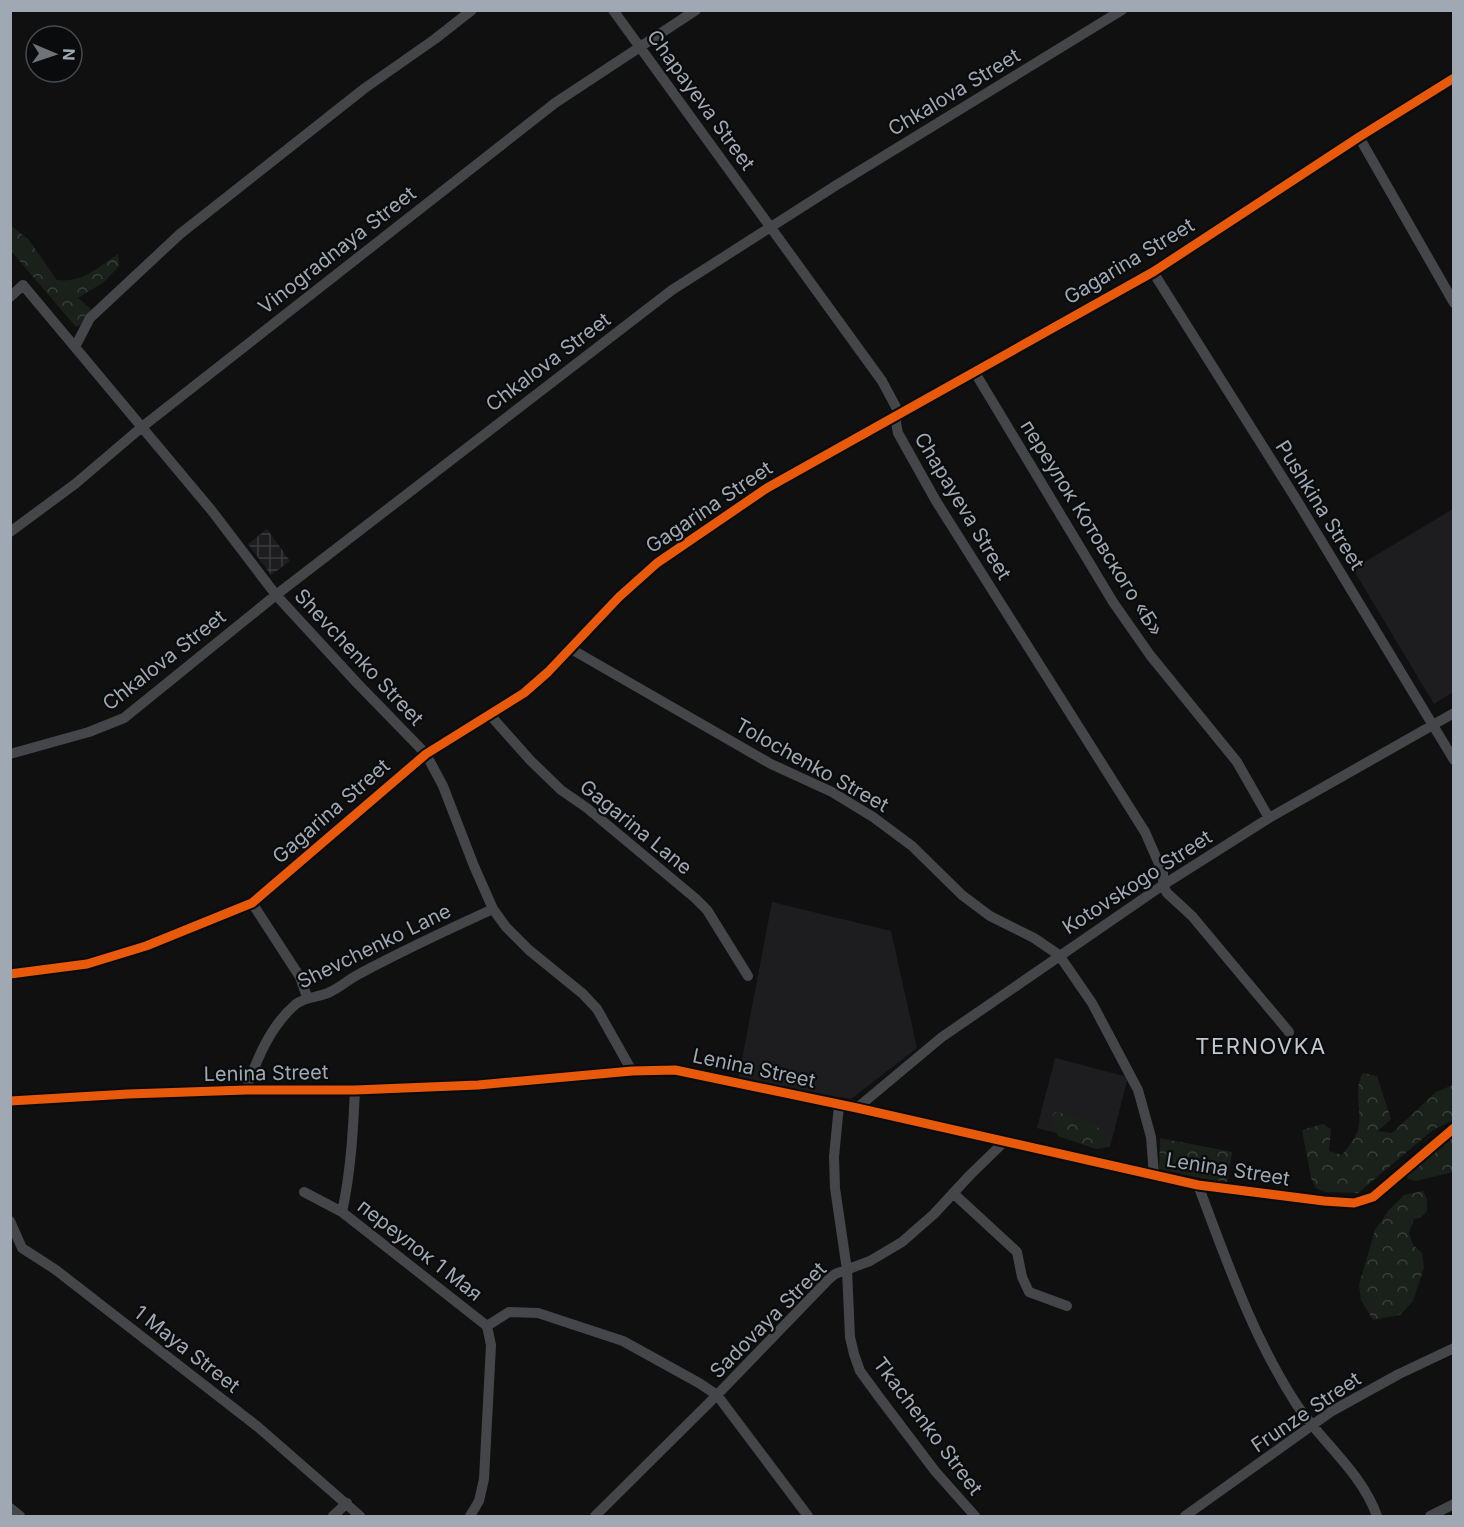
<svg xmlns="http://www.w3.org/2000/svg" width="1464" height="1527" viewBox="0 0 1464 1527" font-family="Inter,sans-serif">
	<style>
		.built { fill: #1d1d1f }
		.industrial { fill: url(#industrial-grid) }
		.forest { fill: url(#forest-crowns) }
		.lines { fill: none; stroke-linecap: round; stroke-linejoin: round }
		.minor { stroke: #444649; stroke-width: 10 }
		.cycleway-casing { stroke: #0a0b0c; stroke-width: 13 }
		.cycleway { stroke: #e8590c; stroke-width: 9 }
		.labels { text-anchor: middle; stroke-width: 4.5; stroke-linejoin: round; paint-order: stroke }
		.street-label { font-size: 20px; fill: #a0a8b3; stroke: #0a0b0c }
		.quarter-label { font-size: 22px; letter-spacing: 1.5px; fill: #c1c6cf; stroke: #0a0b0c }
	</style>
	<defs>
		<pattern id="industrial-grid" width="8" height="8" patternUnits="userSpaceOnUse" patternTransform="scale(1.5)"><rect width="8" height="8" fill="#1d1d1f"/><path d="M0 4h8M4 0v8" fill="none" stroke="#3b3b3d"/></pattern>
		<pattern id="forest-crowns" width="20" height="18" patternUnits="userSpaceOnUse" patternTransform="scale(1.5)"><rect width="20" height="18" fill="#1a211a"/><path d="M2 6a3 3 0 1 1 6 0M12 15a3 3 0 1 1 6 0" fill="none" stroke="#383e39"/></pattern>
	</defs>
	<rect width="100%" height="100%" fill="#101010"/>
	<path class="built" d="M1453,509V692L1434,704L1353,569Z
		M772,902L891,931L917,1048L851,1099L738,1080Z
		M1055,1058L1128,1077L1110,1147L1037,1128Z"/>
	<path class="industrial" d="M267,529L290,561L271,575L248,544Z"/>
	<path class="forest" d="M10,225L29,240L57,280C83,283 97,268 118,254L119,266L104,282L78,298L91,309L86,322L76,327L11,251Z
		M1363,1073L1377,1076L1391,1119L1378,1131L1392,1133L1436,1092L1453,1085V1120L1433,1130L1358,1193L1326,1192L1316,1188L1311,1178L1302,1130L1323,1124L1331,1129L1329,1151L1342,1155C1348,1147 1355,1139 1358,1130C1363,1110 1352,1091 1363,1073Z
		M1055,1112C1080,1116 1090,1121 1110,1136L1109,1147L1096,1149L1058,1136L1050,1121Z
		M1453,1133V1172L1416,1181L1408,1179L1405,1174Z
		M1160,1138L1232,1152L1227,1184L1159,1169Z
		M1423,1191L1427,1199V1211L1420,1218L1414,1219L1409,1233L1413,1245L1422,1253L1424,1268L1413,1301L1400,1315L1373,1320L1361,1300L1359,1285L1375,1230L1389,1210L1404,1195Z"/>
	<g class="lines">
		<path class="minor" d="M613,10L882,381L897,409L896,423L898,433L936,501L1145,832L1163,873V885L1167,893L1192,916L1289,1032
			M1359,137L1454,303
			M1153,272L1296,499L1454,760
			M10,297L23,285L212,511L276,595L357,683L426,754L443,786L474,866L493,909L506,927L529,950L583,994L597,1009L632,1071
			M75,347L90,318L180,234L365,88L435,39L472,10
			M974,371L1113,602L1150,655L1237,762L1269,818
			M10,532L75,484L142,427L555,103L696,10
			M571,649L771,764L832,792L873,817L912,846L962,895L990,916L1034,938L1059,955L1092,1003L1138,1090L1151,1137L1154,1175
			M490,715L531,761L561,790L587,808L695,898L707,910L748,976
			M10,754L89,732L124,718L276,595L672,290L835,186L1122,10
			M252,903L300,977L307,997
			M10,974L87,964L146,946L252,903L426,754L524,693L548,672L619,597L657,563L767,488L1153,272L1359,137L1454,78
			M246,1090C257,1059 270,1026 296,1004C307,996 318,998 330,992C341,987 350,978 361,973C404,950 449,929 493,909
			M355,1090C353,1131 351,1171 342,1212L487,1326L491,1345L484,1479L479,1501L470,1516
			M10,1101L128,1094L246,1090H355L478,1085L632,1071L675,1070L857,1108L1198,1185L1324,1201L1354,1203L1373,1197L1454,1128
			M839,1105L834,1157L835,1188L847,1270L850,1337L854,1354L860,1371L879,1397L935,1471L975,1516
			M857,1108L942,1037L1163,885L1269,818L1454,713
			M1198,1185C1226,1259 1252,1335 1295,1402C1320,1441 1361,1471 1377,1516
			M304,1192L342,1212
			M953,1193L1017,1252L1022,1277L1029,1292L1067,1306
			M10,1221L22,1248L56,1270L258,1427L360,1516
			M487,1326L509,1312L538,1313L623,1341L699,1383L717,1395L808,1516
			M10,1508L20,1516
			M333,1516L347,1503
			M595,1516L717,1395L828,1280L835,1274L870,1261L902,1242L934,1214L970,1175L1004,1142
			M1185,1516L1332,1411L1399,1374L1454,1348
			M1430,1516L1454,1504"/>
		<defs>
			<path id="cycleway" d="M10,974L87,964L146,946L252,903L426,754L524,693L548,672L619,597L657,563L767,488L1153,272L1359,137L1454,78
				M10,1101L128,1094L246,1090H355L478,1085L632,1071L675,1070L857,1108L1198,1185L1324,1201L1354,1203L1373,1197L1454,1128"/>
		</defs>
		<use href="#cycleway" class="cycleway-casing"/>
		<use href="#cycleway" class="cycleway"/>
	</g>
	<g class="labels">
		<g class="street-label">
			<text transform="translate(954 92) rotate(-31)" y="7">Chkalova Street</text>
			<text transform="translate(701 100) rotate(54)" y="7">Chapayeva Street</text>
			<text transform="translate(337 250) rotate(-38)" y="7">Vinogradnaya Street</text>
			<text transform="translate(1129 261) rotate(-31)" y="7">Gagarina Street</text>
			<text transform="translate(548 362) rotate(-37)" y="7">Chkalova Street</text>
			<text transform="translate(1320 505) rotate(58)" y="7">Pushkina Street</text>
			<text transform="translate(963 506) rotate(59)" y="7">Chapayeva Street</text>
			<text transform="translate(709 507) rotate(-34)" y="7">Gagarina Street</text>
			<text transform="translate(1092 528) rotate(58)" y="7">переулок Котовского «Б»</text>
			<text transform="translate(359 657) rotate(47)" y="7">Shevchenko Street</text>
			<text transform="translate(164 660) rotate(-38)" y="7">Chkalova Street</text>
			<text transform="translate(812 765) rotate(29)" y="7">Tolochenko Street</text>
			<text transform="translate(331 811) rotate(-41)" y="7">Gagarina Street</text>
			<text transform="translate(636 827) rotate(39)" y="7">Gagarina Lane</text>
			<text transform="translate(1137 882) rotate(-33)" y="7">Kotovskogo Street</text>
			<text transform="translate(374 946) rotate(-26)" y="7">Shevchenko Lane</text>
			<text transform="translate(754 1068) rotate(12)" y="7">Lenina Street</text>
			<text transform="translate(266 1073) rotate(-1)" y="7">Lenina Street</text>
			<text transform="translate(1228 1169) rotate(9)" y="7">Lenina Street</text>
			<text transform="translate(420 1250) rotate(38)" y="7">переулок 1 Мая</text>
			<text transform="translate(768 1320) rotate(-45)" y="7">Sadovaya Street</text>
			<text transform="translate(187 1349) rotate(38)" y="7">1 Maya Street</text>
			<text transform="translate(1306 1412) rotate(-34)" y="7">Frunze Street</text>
			<text transform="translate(928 1426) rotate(53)" y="7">Tkachenko Street</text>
		</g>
		<g class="quarter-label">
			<text x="1261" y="1054">TERNOVKA</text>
		</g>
	</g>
	<rect width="1464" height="1527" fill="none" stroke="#a0a8b3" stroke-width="24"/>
	<g transform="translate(54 54) rotate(92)"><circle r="28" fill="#0a0b0c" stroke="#464a4f" stroke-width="1.5"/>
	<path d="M0-4.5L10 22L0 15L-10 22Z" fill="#6e737a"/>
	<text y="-9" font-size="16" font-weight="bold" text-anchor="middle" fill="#a0a8b3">N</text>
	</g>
</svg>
